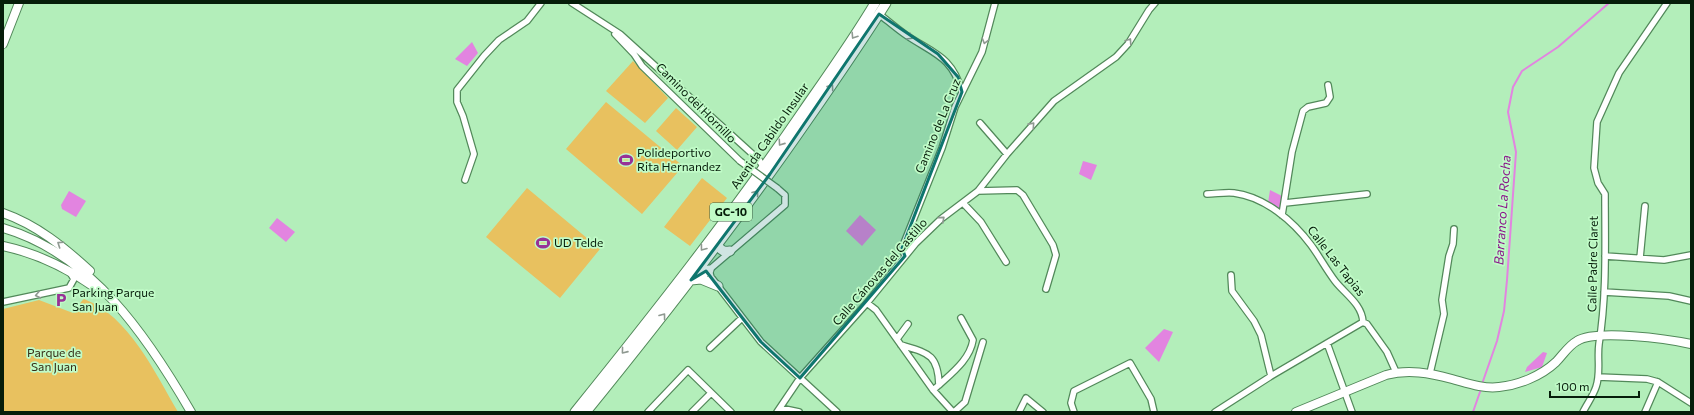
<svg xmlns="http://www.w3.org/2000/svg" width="1694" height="415" viewBox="0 0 1694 415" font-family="Commissioner,sans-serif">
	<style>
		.green { fill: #e8c15f }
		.water { fill: #e284e0 }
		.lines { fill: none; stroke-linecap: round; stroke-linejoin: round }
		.stream { stroke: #e284e0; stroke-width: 2 }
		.street-casing { stroke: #52895a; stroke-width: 8 }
		.secondary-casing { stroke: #52895a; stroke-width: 10 }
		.primary-casing { stroke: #52895a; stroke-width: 11 }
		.street { stroke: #fff; stroke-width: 5.5 }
		.secondary { stroke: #fff; stroke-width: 8 }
		.primary { stroke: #fff; stroke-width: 9 }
		.street-bridge-casing { stroke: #52895a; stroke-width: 8; stroke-linecap: butt }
		.street-bridge { stroke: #fff; stroke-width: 5.5 }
		.oneway { stroke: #8f9991 }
		.marked { fill: #0f766e; fill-opacity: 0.2; stroke: #0f766e; stroke-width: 3; stroke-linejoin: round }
		.labels { text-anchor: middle; stroke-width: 3.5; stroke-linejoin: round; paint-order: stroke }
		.shield { fill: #c0fbc7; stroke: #3e6043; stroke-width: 1 }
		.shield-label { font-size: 11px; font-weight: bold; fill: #061d0a }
		.street-label { font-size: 12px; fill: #061d0a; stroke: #c0fbc7 }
		.poi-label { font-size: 12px; fill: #061d0a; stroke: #c0fbc7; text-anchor: start }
		.park-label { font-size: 12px; fill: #362d17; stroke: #c0fbc7 }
		.water-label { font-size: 13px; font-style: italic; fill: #89158a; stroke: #c0fbc7 }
	</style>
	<rect width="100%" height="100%" fill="#b3eeba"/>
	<path class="green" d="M633,61L668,98L645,123L606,91Z
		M606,102L683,166L642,214L566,149Z
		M676,108L697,127L677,150L656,131Z
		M702,178L727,198L690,246L664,227Z
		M527,188L600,249L560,298L486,237Z
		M84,299C129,316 155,373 178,412H3V309L39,300L73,313C78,309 79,303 84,299Z"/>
	<path class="water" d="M472,42L478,53L467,66L455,59Z
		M1083,161L1097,165L1091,180L1079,174Z
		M1270,190L1282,196L1280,209L1268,203Z
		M69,191L86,201L76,217L62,209L61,205Z
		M860,215L876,230L862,246L846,231Z
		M277,218L295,232L286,242L269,228Z
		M1164,329L1173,332L1159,362L1145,348Z
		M1543,352L1547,353L1542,367L1525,372L1527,367Z"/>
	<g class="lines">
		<path class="stream" d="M1482,384L1497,341L1504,311L1507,280L1516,152L1508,112L1513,87L1522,71L1558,47L1609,3
			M1473,412L1481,389"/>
		<defs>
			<path id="street" d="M572,3L620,34L759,160L764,168
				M879,14C888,21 897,29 906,35C934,54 952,56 962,92
				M615,34L634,54L642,66L740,161
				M980,123L1007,154
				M465,180L474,154L463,116L457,102V90L484,56L499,40L527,21L541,3
				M777,188L785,195V205L709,270L711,277L761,342L837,412
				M978,191L1017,190L1023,195L1053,245L1056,255L1046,289
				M1207,194C1216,194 1225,192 1234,193C1265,197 1293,221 1311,245C1319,256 1326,269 1335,281C1345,294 1362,304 1363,322L1367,324L1387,352L1396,372
				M963,203L981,222L1006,262
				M1285,203L1367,194
				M1282,215L1292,152L1303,111L1308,107L1326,103L1330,97L1328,85
				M905,256L902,248L942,148L955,107L982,52L995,3
				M1605,256L1664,260L1691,255
				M1640,258L1645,206
				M1231,275L1232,291L1254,321L1261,335L1271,376
				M1604,292L1669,296L1691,301
				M3,302L69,288L74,279L71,274
				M867,303L876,310L933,390L953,412
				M897,339L908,324
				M1327,343L1352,412
				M901,345C928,353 938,354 939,385L933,390
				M710,348L742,318
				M1430,373L1444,314L1442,300L1449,256L1453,244L1454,229
				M1598,377L1647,379L1658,382L1691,403
				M939,385C953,372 970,359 973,340L961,318
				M780,408L799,412
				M648,412L688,370L731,412
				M692,412L711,393
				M777,412L800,378L867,303L916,243L941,219L978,191L1007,154L1054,101L1116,57L1128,44L1149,10L1155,3
				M954,412L965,402L983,342
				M1019,412L1026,398L1043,412
				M1074,412L1071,403L1074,391L1130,363L1151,399L1154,412
				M1215,412L1271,376L1363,322
				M1583,412C1587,404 1593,396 1596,387C1601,373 1597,358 1599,344C1607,295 1605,244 1605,194L1598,183L1594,168L1597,122L1619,73L1667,3
				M1645,412L1658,382"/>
			<path id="secondary" d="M3,44L19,3
				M3,213C37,225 64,247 90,271
				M3,228C92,254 147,336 191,412
				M3,246C35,253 67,268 94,287
				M1296,412L1386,375C1408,369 1430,373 1452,379C1467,383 1483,389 1499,387C1519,385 1541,376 1556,362C1563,355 1568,346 1577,341C1596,329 1668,339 1691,344"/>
			<path id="primary" d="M719,242L718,246C722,251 724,252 730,251
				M695,278L709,270
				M691,280L701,279L718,286
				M575,412C654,314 732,215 803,111C828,75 853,40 875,3
				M586,412C663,317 738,221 807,121C834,82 861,43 886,3"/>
		</defs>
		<use href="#street" class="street-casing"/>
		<use href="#secondary" class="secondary-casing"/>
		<use href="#primary" class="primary-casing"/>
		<use href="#street" class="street"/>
		<use href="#secondary" class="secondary"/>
		<use href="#primary" class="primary"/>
		<defs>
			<path id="street-bridge" d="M740,161L777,188"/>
		</defs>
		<use href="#street-bridge" class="street-bridge-casing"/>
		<use href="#street-bridge" class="street-bridge"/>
	</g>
	<defs><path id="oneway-chevron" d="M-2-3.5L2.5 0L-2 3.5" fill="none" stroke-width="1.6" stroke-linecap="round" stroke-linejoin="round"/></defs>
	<g class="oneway">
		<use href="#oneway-chevron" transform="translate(854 36) rotate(123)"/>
		<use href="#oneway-chevron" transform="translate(910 37) rotate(31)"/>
		<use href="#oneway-chevron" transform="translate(985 41) rotate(105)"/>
		<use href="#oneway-chevron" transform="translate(1129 41) rotate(-56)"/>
		<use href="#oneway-chevron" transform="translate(831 87) rotate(-55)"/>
		<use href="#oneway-chevron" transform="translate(1032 125) rotate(-48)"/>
		<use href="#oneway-chevron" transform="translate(781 143) rotate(125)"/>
		<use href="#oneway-chevron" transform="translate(756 193) rotate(-53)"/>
		<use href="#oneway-chevron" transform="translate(942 219) rotate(-40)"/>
		<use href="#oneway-chevron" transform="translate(60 244) rotate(-146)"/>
		<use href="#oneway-chevron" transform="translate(703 248) rotate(127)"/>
		<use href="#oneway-chevron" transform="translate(38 295) rotate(168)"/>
		<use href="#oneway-chevron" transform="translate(663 316) rotate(-53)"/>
		<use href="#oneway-chevron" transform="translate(624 351) rotate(129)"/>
	</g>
	<path class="marked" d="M879,14L938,54L958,77L962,92L902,248L905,256L800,378L761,342L706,271L691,280L770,174Z"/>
	<defs>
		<symbol id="stadium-bare" viewBox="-9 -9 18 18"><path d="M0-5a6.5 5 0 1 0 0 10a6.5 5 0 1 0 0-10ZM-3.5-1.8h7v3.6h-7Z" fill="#973297" stroke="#c0fbc7" stroke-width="2.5" paint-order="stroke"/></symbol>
		<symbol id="parking-bare" viewBox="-9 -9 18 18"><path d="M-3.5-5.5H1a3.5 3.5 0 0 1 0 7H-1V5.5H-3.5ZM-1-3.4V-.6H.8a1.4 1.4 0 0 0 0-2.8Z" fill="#973297" stroke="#c0fbc7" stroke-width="2.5" paint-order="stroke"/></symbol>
	</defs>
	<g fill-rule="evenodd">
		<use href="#stadium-bare" x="616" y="150" width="20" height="20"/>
		<use href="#stadium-bare" x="533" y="233" width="20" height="20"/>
		<use href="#parking-bare" x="51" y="290" width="20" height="20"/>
	</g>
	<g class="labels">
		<rect class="shield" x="710" y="203" width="42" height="18" rx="3"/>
		<g class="shield-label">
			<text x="731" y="216">GC-10</text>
		</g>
		<g class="street-label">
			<text transform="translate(696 103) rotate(45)" y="4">Camino del Hornillo</text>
			<text transform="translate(938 126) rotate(-68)" y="4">Camino de La Cruz</text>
			<text transform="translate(770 136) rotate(-55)" y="4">Avenida Cabildo Insular</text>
			<text transform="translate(1336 261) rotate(52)" y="4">Calle Las Tapias</text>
			<text transform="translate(1593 264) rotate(-89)" y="4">Calle Padre Claret</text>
			<text transform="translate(880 272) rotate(-49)" y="4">Calle Cánovas del Castillo</text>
		</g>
		<g class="poi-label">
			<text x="637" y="157">Polideportivo<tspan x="637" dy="14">Rita Hernandez</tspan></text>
			<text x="554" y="247">UD Telde</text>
			<text x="72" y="297">Parking Parque<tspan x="72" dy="14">San Juan</tspan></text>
		</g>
		<g class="park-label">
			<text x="54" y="357">Parque de<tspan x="54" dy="14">San Juan</tspan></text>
		</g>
		<g class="water-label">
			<text transform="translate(1502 210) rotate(-86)" y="5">Barranco La Rocha</text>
		</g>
	</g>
	<rect width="1694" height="415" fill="none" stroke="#061d0a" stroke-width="8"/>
	<path d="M1550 391v6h89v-6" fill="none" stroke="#061d0a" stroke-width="2"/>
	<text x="1556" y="391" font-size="12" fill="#061d0a" stroke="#c0fbc7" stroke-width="3" paint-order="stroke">100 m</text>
</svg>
